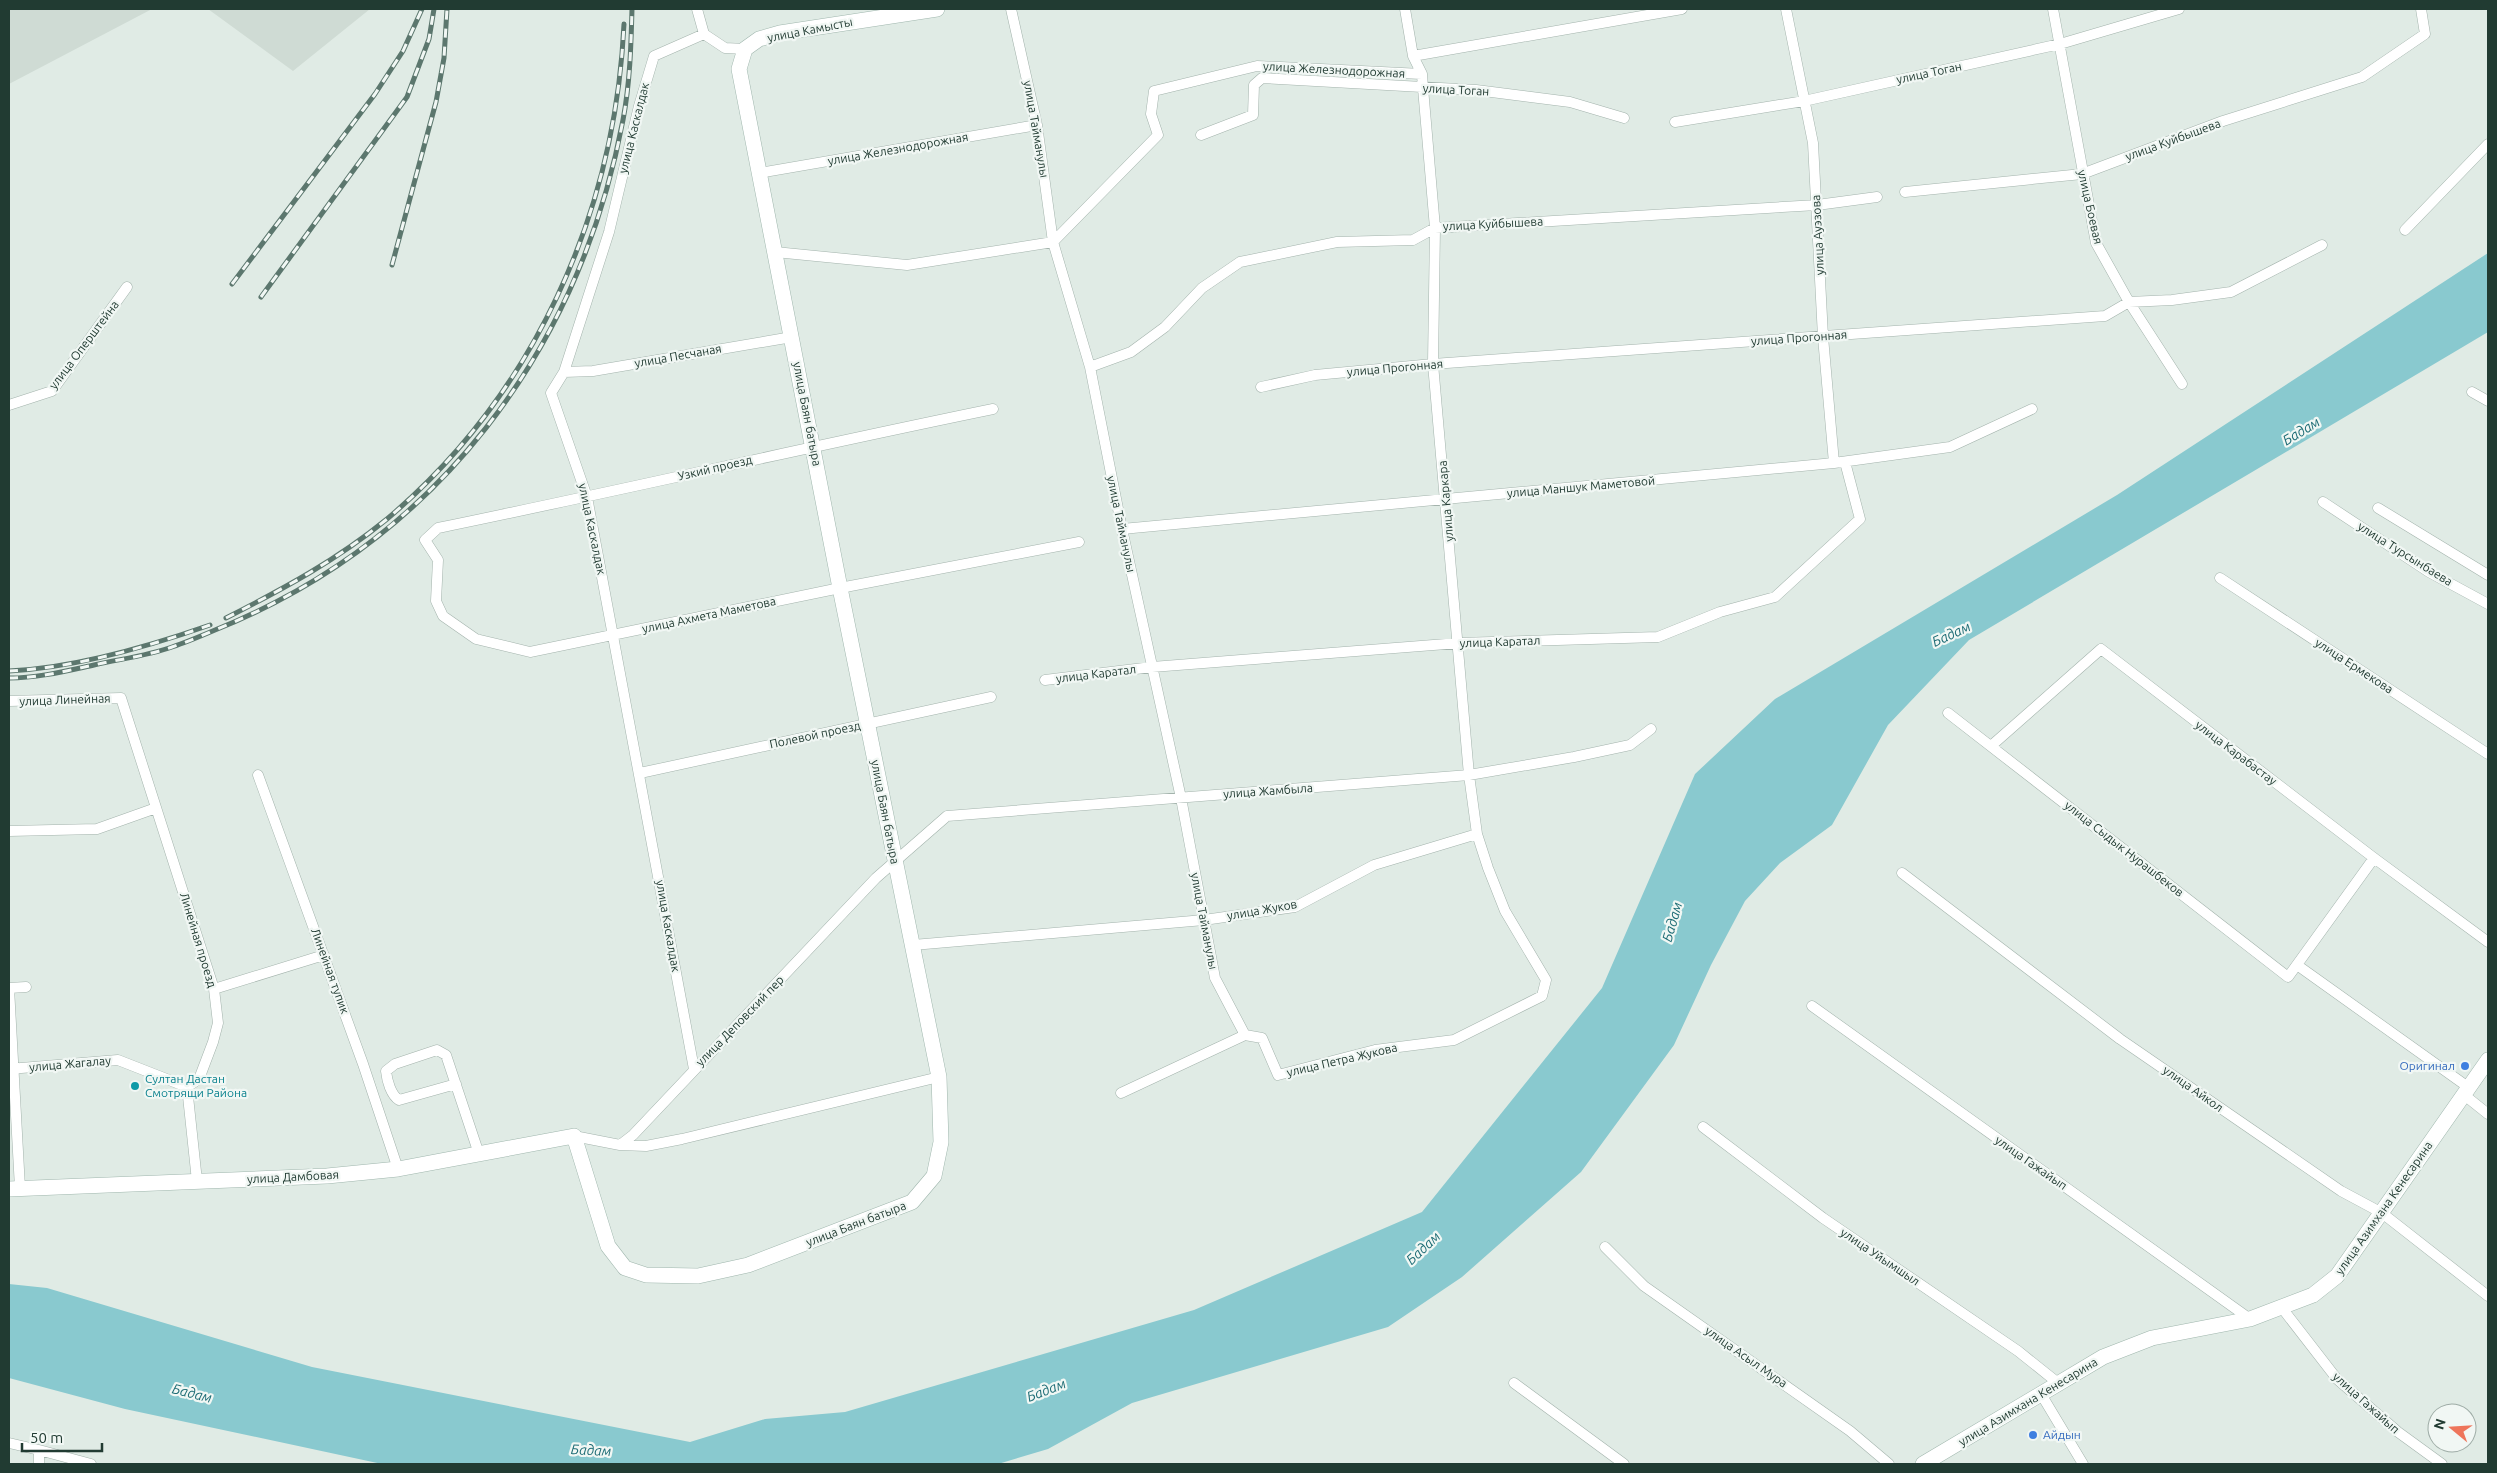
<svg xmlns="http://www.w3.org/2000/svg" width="2497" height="1473" viewBox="0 0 2497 1473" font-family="Ubuntu,sans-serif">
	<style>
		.built { fill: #cfdbd4 }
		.water { fill: #89c9cf }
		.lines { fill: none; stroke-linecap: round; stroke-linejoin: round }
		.street-casing { stroke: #a3b3ac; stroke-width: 11 }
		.secondary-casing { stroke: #9fb6ad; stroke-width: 16 }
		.street { stroke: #fff; stroke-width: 10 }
		.secondary { stroke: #fff; stroke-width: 15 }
		.rail-casing { stroke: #5c776e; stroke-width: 5 }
		.rail { stroke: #f1f7f4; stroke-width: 3; stroke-dasharray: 9; stroke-linecap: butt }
		.shop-dot { fill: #3f7fe0; stroke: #f1f7f4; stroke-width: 2 }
		.culture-dot { fill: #0f9aa8; stroke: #f1f7f4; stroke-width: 2 }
		.labels { text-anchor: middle; stroke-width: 4.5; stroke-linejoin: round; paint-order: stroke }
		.street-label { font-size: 12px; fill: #213b32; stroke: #f1f7f4 }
		.shop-label { font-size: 12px; fill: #366cbe; stroke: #f1f7f4; text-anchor: end }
		.culture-label { font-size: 12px; fill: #0d838f; stroke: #f1f7f4; text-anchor: start }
		.water-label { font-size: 14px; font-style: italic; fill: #1d6c75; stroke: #f1f7f4 }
	</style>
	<rect width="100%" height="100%" fill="#e0ebe5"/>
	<path class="built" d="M9,9H152L9,84Z
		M208,9H370L293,71Z"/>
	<path class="water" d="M2488,253V332L1969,640L1888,725L1832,825L1780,863L1745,901L1711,965L1674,1045L1581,1172L1462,1277L1388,1327L1132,1403L1048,1449L998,1464H382L125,1409L9,1378V1284L47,1288L312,1367L690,1442L765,1419L845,1412L1194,1310L1422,1212L1602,988L1695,774L1775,699L2117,495Z"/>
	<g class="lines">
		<defs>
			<path id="street" d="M697,9L704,34L725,48L745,49
				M1011,9L1037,125L1053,242L1090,367L1122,529L1181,798L1215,978L1245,1035
				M1786,9L1813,143L1823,337L1834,463
				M2053,9L2096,243L2129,302L2182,384
				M1413,56L1682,9
				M1675,122L1804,101L2060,44L2179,9
				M1201,135L1253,115L1254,85L1262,78L1476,90L1570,102L1624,118
				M759,173L1037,125
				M1905,192L2082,174L2223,121L2362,77L2425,34L2421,9
				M2405,230L2488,144
				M775,252L907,265L1053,242L1158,135L1151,114L1154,91L1257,66L1422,74
				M1090,367L1131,352L1165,327L1202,288L1240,262L1337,242L1413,240L1435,228L1817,205L1877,197
				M564,372L593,371L792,337
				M1261,387L1315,375L1433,364L2105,316L2129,302L2172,300L2231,292L2322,245
				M2472,392L2488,401
				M9,405L52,391L127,287
				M993,409C807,447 623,490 438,528L425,540L438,560L436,601L443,616L476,639L530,652L840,588L1079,542
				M2323,502L2429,572L2488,604
				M2378,508L2488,575
				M1122,529L1834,463L1950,447L2032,409
				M2220,578L2488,754
				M1045,680L1152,667L1459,643L1658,637L1720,612L1775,597L1860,519L1845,462
				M9,701L121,698L214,989L218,1023L213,1042L199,1079L187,1087L197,1181
				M1948,713L2288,977L2374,858
				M1991,746L2101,649L2374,858L2488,942
				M640,773L991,697
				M258,775L363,1064L398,1169
				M9,831L97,829L156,808
				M1902,873L2120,1039L2341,1191L2382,1213L2488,1296
				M913,945L1204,920L1295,907L1374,865L1477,834
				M2297,965L2468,1087
				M9,988L20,1188
				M9,988L26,987
				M214,989L324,955
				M1812,1006L2250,1319
				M9,1069L118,1060L187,1087
				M694,1069L587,497L551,393L564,372L609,232L639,106L654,56L704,34
				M456,1084L399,1100C391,1095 387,1081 386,1071L395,1064L437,1050L446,1055L479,1154
				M1121,1093L1245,1035L1262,1038L1278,1075L1375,1050L1454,1040L1542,996L1546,980L1505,911L1488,868L1477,834L1469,775L1433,364L1435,228L1423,88L1422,74L1413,56L1405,9
				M2463,1094L2488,1114
				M1703,1127L1823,1218L2018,1351L2058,1383
				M574,1136L620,1145L633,1135L876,878L947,816L1469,775L1574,757L1630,745L1651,729
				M620,1145L646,1146L682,1139L939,1077
				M1605,1247L1644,1286L1850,1431L1889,1464
				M2282,1308L2337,1379L2398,1432L2442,1464
				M1514,1383L1624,1464
				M2041,1394L2083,1464
				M9,1443L39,1450V1464
				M39,1450L91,1464"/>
			<path id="secondary" d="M9,1189L327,1176L398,1169L574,1136L608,1246L625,1268L646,1275L698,1276L748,1265L912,1202L934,1176L941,1142L939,1077L840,588L739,69L745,49L759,39L780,33L937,9
				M1923,1464L2103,1357L2152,1338L2250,1319L2313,1295L2337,1276L2488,1060"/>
		</defs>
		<use href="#street" class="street-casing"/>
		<use href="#secondary" class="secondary-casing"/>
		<use href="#street" class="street"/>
		<use href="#secondary" class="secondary"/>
		<defs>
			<path id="rail" d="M392,265L436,102L444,58L447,9
				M232,284L375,94L403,51L422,9
				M261,297L407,97L429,39L434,9
				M226,618C283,589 337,560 387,519C534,395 615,214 624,24
				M9,671C75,668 147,647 210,625
				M9,678C38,678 66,671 94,665C120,659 147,656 172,647C187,642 201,636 215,630C436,541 579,352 623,120C630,83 631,46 632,9"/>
		</defs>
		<use href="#rail" class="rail-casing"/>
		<use href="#rail" class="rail"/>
	</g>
	<g class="shop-dot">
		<circle cx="2465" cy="1066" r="5"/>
		<circle cx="2033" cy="1435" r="5"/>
	</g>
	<circle class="culture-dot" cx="135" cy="1086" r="5"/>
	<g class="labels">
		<g class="street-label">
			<text transform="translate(810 30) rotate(-11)" y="4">улица Камысты</text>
			<text transform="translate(1334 70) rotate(3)" y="4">улица Железнодорожная</text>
			<text transform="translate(1929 73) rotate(-12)" y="4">улица Тоган</text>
			<text transform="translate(1456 90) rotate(3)" y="4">улица Тоган</text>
			<text transform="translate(634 128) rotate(-76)" y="4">улица Каскалдак</text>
			<text transform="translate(1036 129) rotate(80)" y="4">улица Тайманулы</text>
			<text transform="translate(2173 140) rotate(-20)" y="4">улица Куйбышева</text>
			<text transform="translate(898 149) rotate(-10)" y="4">улица Железнодорожная</text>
			<text transform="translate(2090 207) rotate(77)" y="4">улица Боевая</text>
			<text transform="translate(1493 224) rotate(-3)" y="4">улица Куйбышева</text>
			<text transform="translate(1818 235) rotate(-93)" y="4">улица Ауэзова</text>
			<text transform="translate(1799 338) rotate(-4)" y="4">улица Прогонная</text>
			<text transform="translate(84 345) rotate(-53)" y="4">улица Оперштейна</text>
			<text transform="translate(678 356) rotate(-10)" y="4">улица Песчаная</text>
			<text transform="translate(1395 368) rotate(-5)" y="4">улица Прогонная</text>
			<text transform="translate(807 414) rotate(79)" y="4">улица Баян батыра</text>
			<text transform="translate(715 468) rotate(-13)" y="4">Узкий проезд</text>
			<text transform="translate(1581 487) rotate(-5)" y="4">улица Маншук Маметовой</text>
			<text transform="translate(1446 501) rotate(-95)" y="4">улица Каркара</text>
			<text transform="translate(1121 524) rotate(78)" y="4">улица Тайманулы</text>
			<text transform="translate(592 529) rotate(78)" y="4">улица Каскалдак</text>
			<text transform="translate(2405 554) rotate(32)" y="4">улица Турсынбаева</text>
			<text transform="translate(709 615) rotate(-12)" y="4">улица Ахмета Маметова</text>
			<text transform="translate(1500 642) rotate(-2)" y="4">улица Каратал</text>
			<text transform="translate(2354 666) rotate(33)" y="4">улица Ермекова</text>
			<text transform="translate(1096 674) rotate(-7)" y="4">улица Каратал</text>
			<text transform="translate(65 700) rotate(-2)" y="4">улица Линейная</text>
			<text transform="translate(815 735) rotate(-12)" y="4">Полевой проезд</text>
			<text transform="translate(2236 753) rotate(37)" y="4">улица Карабастау</text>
			<text transform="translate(1268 791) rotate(-4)" y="4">улица Жамбыла</text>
			<text transform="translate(885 812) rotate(79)" y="4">улица Баян батыра</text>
			<text transform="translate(2124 849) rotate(38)" y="4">улица Сыдык Нурашбеков</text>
			<text transform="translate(1262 910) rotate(-10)" y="4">улица Жуков</text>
			<text transform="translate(1204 921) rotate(79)" y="4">улица Тайманулы</text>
			<text transform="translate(668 926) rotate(80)" y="4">улица Каскалдак</text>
			<text transform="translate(198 940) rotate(73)" y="4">Линейная проезд</text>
			<text transform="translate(330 971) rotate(70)" y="4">Линейная тупик</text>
			<text transform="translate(740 1021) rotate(-46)" y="4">улица Деповский пер</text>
			<text transform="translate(1342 1060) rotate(-13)" y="4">улица Петра Жукова</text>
			<text transform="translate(70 1064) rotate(-5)" y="4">улица Жагалау</text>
			<text transform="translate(2193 1089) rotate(35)" y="4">улица Айкол</text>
			<text transform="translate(2031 1163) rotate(35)" y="4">улица Гажайып</text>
			<text transform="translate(293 1177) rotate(-3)" y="4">улица Дамбовая</text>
			<text transform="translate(2384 1208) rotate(-55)" y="4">улица Азимхана Кенесарина</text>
			<text transform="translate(856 1224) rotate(-21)" y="4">улица Баян батыра</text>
			<text transform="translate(1880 1257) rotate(34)" y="4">улица Уйымшыл</text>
			<text transform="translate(1746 1357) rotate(35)" y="4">улица Асыл Мура</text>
			<text transform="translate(2028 1402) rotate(-31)" y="4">улица Азимхана Кенесарина</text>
			<text transform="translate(2366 1403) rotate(42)" y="4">улица Гажайып</text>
		</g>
		<g class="shop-label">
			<text x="2455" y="1070">Оригинал</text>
			<text x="2043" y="1439" text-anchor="start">Айдын</text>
		</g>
		<g class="culture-label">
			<text x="145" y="1083">Султан Дастан<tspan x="145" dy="14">Смотрящи Района</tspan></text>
		</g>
		<g class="water-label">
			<text transform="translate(2301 431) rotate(-31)" y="5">Бадам</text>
			<text transform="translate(1951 634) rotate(-25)" y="5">Бадам</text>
			<text transform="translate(1672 922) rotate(-74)" y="5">Бадам</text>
			<text transform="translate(1423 1248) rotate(-43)" y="5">Бадам</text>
			<text transform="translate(1046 1390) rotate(-21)" y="5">Бадам</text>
			<text transform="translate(192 1393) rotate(14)" y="5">Бадам</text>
			<text transform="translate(591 1450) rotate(3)" y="5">Бадам</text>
		</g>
	</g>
	<rect width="2497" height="1473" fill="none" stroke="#213b32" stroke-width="20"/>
	<g transform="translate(2452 1428) rotate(288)"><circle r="24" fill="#f1f7f4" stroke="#9eaca6"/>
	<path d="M0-4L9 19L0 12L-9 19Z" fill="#ee755b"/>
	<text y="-8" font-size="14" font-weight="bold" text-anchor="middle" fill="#213b32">N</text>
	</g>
	<path d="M22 1443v8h80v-8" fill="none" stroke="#213b32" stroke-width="2.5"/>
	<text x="30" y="1443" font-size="15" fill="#213b32" stroke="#f1f7f4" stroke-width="4" paint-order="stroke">50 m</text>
</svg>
